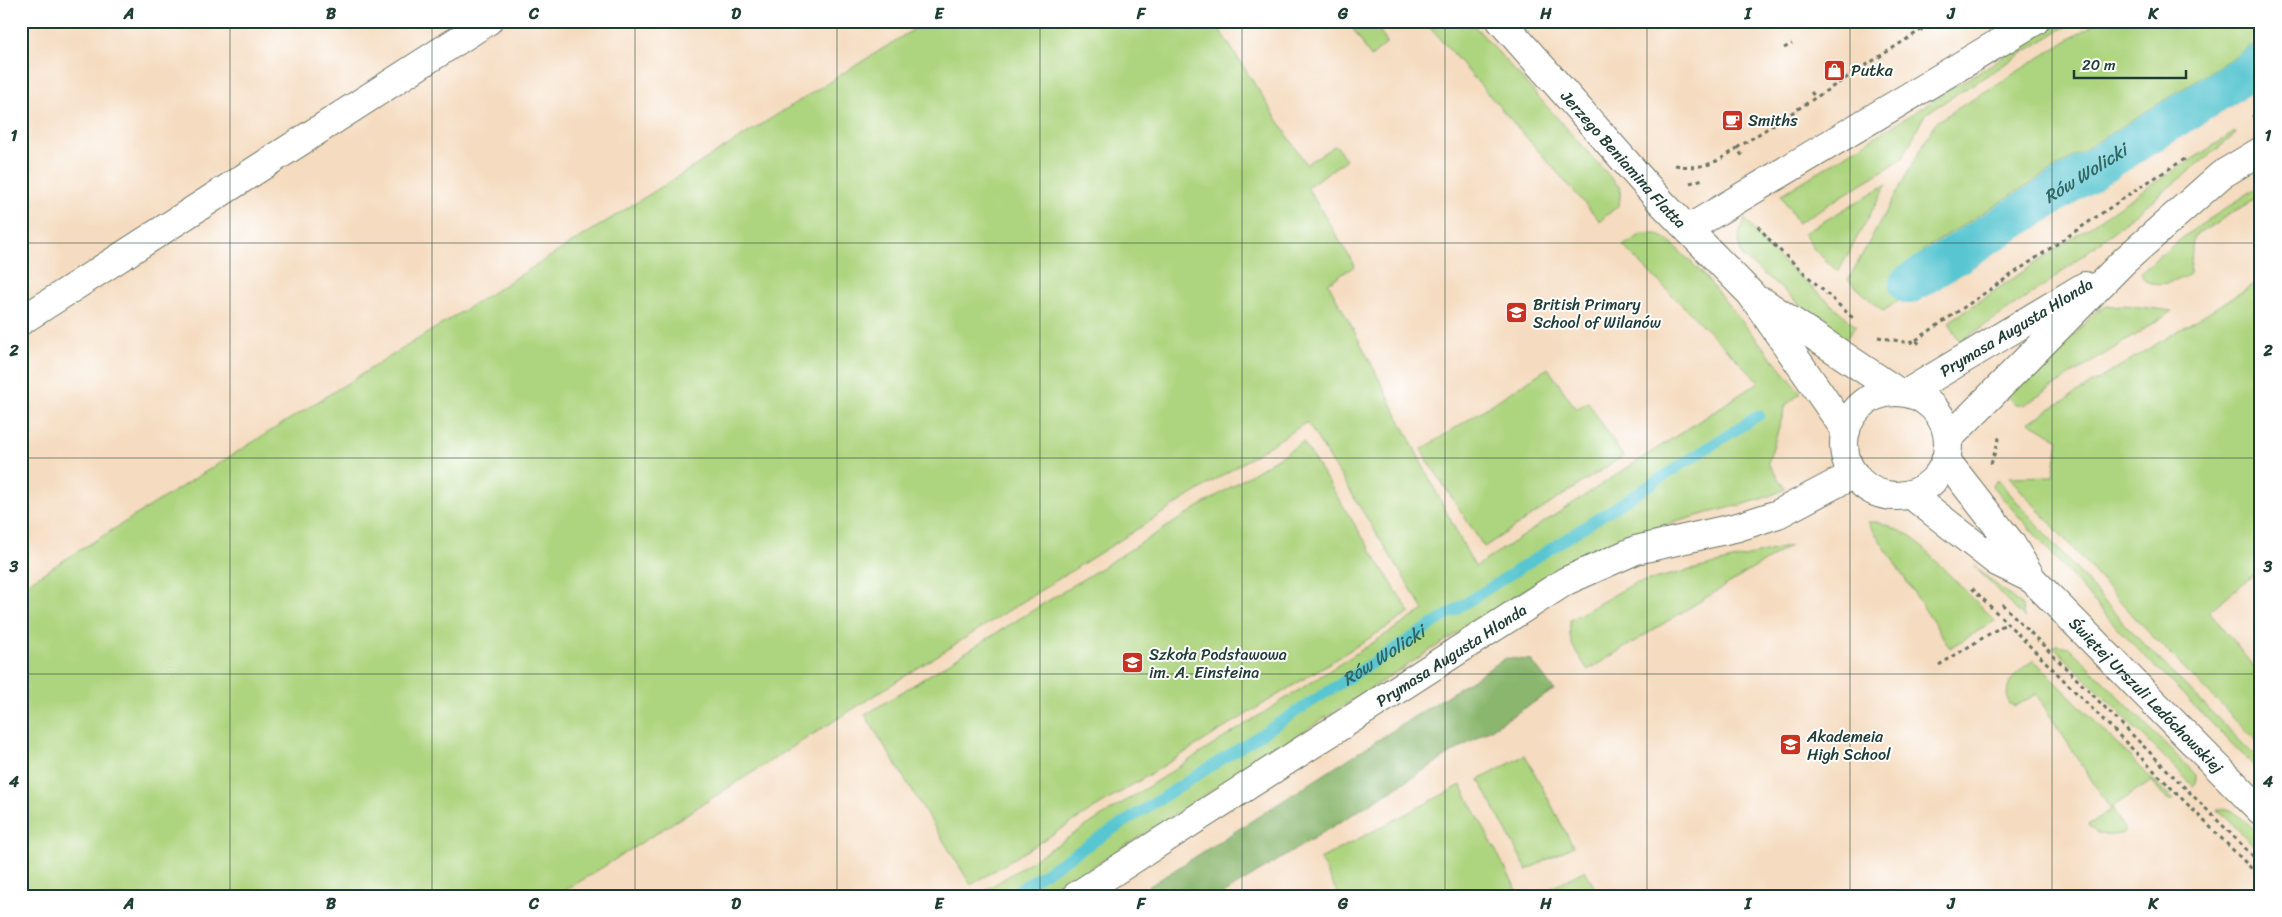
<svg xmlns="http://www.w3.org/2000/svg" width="2282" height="917" viewBox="0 0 2282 917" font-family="Sriracha,sans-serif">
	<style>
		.green { fill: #add47e; stroke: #668859 }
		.forest { fill: #8ab66d; stroke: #547a50 }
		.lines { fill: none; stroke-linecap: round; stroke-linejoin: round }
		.stream { stroke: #59c6d1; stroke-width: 11 }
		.canal { stroke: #59c6d1; stroke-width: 40 }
		.minor-casing { stroke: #6a7465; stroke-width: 30 }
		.path { stroke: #6a7465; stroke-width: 3; stroke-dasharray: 4 4; stroke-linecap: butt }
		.minor { stroke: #fff; stroke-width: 28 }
		.grid { fill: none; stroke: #1f3d34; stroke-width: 1; stroke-opacity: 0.55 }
		.labels { text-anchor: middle; stroke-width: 4; stroke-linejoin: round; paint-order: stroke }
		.poi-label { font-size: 16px; fill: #1f3d34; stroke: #fff; text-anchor: start }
		.street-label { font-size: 16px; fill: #1f3d34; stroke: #fff }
		.water-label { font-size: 18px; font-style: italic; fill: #306663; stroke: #fff }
		.neatline { fill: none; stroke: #1f3d34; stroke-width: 2 }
		.grid-label { font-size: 16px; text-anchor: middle; font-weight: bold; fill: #1f3d34 }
	</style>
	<rect width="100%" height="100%" fill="#fff"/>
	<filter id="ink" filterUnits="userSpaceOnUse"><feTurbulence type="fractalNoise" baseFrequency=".02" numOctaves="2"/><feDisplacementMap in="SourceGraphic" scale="10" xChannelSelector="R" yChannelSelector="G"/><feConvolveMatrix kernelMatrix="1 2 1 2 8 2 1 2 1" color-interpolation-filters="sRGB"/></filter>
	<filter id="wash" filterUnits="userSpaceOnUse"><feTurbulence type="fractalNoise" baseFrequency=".0096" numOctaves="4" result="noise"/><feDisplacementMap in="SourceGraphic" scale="20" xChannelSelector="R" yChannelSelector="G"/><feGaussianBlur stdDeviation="1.12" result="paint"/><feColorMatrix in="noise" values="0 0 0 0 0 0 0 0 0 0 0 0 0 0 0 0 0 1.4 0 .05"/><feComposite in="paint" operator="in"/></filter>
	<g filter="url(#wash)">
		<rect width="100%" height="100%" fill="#f5dbbf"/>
		<path class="green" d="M927,21H1214L1306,164L1336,145L1346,160L1307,187L1355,266L1328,283C1380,376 1425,473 1475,567L1759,382L1623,246L1642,234H1657L1668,240L1702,273L1801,393L1786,405L1768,463L1785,489C1762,501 1736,506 1712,512C1665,525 1620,537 1576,557L1047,896H977L1424,610L1307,422L557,896H21V587Z
			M1348,21H1374L1387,43L1371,57Z
			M1424,21H1470L1621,189L1619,205L1600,221Z
			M2061,21H2074L1925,114L1902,159L1798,223L1781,195Z
			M2099,21H2261V40L1925,249L1897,284L1905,297L1883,311L1848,280L1936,122Z
			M2235,132L2236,134L2048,283L1963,340L1958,339L1949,322L2145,189Z
			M1887,184L1838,272L1814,249L1804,233Z
			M2261,185V195L2193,237L2190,274C2174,282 2162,287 2145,281L2141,273L2147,266L2190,232Z
			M1745,219L1768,249L1856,326L1844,341L1743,257C1736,244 1739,232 1745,219Z
			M2261,280V569L2209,611L2261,676V745L2147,631L2009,477L2053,476L2059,440L2029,422Z
			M2124,305L2173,311L2024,405H2015L2007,396L2058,351L2097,311L2107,306Z
			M1548,368L1576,409L1588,402L1623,456L1484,547L1421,450Z
			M1303,442L1410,613L971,885L865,715Z
			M1998,480L2125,625L2261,762V773L2122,633L1992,486Z
			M1868,522H1880L1911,536L1995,621L1950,648Z
			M1790,546L1588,670C1575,650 1568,645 1570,620L1633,584Z
			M1974,566L2022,606L2024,618Z
			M2056,645L2069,647L2196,775V783L2193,786L2053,646Z
			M2034,660L2173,800H2167L2152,781L2112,807L2124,829L2123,833C2110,837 2097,837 2088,825L2111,810L2036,694L2016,706L2009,704C2002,683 2018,671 2034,660Z
			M1525,755L1573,846L1527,870L1479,780Z
			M1461,785L1520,896H1339L1320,859Z
			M2218,809C2232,807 2256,827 2261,840L2254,846Z
			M1585,870L1599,896H1540L1539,895Z"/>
		<path class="forest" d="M1506,658L1531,660L1554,690L1220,896H1134Z"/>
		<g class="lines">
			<path class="stream" id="s1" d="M1009,896L1759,415"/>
			<path class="canal" id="s2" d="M1909,284L2261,64"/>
		</g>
	</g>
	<g filter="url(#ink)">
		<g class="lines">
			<defs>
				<g id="minor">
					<path id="s3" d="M1501,21L1662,203L1751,294L1846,431"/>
					<path d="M1688,229L2035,21"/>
					<path d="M1763,302L1898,392"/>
					<path d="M21,321L488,21"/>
					<circle cx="1896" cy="444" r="52"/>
					<path d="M1907,393L2085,286"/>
					<path d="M1948,439L2124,261L2221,175L2261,151"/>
					<path id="s4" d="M1946,460L2010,542L2032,579L2261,811"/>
					<path d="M1910,494L1997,562L2032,579"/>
					<path id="s5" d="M1076,896L1566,581L1636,550L1738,527L1778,514L1854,474"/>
				</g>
			</defs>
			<use href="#minor" class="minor-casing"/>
			<path class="path" d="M1766,21L1770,27
				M1784,48L1792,44
				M1811,92L1816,98
				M2252,117L2261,112
				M1737,148L1935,21
				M1675,165C1702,170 1715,164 1737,148L1743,157
				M1690,183L1703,179
				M1758,226L1773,244L1854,319
				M1878,337L1909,343L1916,340L1921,346
				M1916,340L2140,187L2185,159
				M1991,464L1999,439L1997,437
				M1972,588L2261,878
				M2002,604L2261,864
				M1939,665L2007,623"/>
			<use href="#minor" class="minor"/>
		</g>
	</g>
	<path class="grid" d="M230,21V896M432,21V896M635,21V896M837,21V896M1040,21V896M1242,21V896M1445,21V896M1647,21V896M1850,21V896M2052,21V896M21,243H2261M21,458H2261M21,674H2261"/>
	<defs>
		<symbol id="shop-square" viewBox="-11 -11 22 22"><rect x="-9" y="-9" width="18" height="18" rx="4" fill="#c8321e" stroke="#fff"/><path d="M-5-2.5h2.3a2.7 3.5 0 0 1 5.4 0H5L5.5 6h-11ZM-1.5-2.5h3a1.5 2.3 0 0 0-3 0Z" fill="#fff"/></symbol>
		<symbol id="cafe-square" viewBox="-11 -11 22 22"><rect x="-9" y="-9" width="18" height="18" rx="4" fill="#c8321e" stroke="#fff"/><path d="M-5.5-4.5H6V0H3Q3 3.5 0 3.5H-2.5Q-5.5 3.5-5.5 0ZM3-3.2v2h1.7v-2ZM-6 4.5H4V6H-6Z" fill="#fff"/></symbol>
		<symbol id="school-square" viewBox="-11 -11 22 22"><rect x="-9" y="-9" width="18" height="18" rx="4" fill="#c8321e" stroke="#fff"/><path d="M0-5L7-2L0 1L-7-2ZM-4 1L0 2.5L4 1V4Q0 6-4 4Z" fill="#fff"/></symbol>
	</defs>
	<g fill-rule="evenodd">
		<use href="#shop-square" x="1822" y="58" width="25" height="25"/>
		<use href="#cafe-square" x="1720" y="108" width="25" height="25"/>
		<use href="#school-square" x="1504" y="300" width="25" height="25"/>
		<use href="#school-square" x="1120" y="650" width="25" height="25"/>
		<use href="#school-square" x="1778" y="732" width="25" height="25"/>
	</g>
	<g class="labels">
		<g class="poi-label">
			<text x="1851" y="76">Putka</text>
			<text x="1748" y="126">Smiths</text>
			<text x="1533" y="310">British Primary<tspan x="1533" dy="18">School of Wilanów</tspan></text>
			<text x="1149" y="660">Szkoła Podstawowa<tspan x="1149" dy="18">im. A. Einsteina</tspan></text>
			<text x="1807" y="742">Akademeia<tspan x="1807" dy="18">High School</tspan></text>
		</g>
		<g class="street-label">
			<text dy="6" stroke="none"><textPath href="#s3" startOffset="185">Jerzego Beniamina Flatta</textPath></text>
			<text transform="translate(2016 327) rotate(-31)" y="6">Prymasa Augusta Hlonda</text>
			<text dy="6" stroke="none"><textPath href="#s5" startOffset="446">Prymasa Augusta Hlonda</textPath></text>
			<text dy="6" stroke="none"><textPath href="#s4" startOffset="310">Świętej Urszuli Ledóchowskiej</textPath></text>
		</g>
		<g class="water-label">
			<text dy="6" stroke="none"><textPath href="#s2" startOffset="208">Rów Wolicki</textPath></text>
			<text dy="6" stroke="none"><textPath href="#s1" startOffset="445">Rów Wolicki</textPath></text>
		</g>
	</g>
	<rect width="2282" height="917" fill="none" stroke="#fff" stroke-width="55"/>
	<path d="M2074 70v8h112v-8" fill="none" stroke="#1f3d34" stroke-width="2.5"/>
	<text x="2082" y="70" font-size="15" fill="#1f3d34" stroke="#ffffff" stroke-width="4" paint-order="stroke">20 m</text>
	<rect x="28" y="28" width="2226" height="862" class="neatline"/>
	<g class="grid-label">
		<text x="129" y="19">A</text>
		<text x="331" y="19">B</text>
		<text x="534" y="19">C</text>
		<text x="736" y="19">D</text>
		<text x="939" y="19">E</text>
		<text x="1141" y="19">F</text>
		<text x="1343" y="19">G</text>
		<text x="1546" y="19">H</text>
		<text x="1748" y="19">I</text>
		<text x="1951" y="19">J</text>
		<text x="2153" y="19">K</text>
		<text x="14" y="141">1</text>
		<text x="2268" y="141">1</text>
		<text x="14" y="356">2</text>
		<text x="2268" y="356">2</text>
		<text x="14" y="572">3</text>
		<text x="2268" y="572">3</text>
		<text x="14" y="787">4</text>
		<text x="2268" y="787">4</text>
		<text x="129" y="909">A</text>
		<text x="331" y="909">B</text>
		<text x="534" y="909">C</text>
		<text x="736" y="909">D</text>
		<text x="939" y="909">E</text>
		<text x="1141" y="909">F</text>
		<text x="1343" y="909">G</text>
		<text x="1546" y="909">H</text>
		<text x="1748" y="909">I</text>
		<text x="1951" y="909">J</text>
		<text x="2153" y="909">K</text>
	</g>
</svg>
